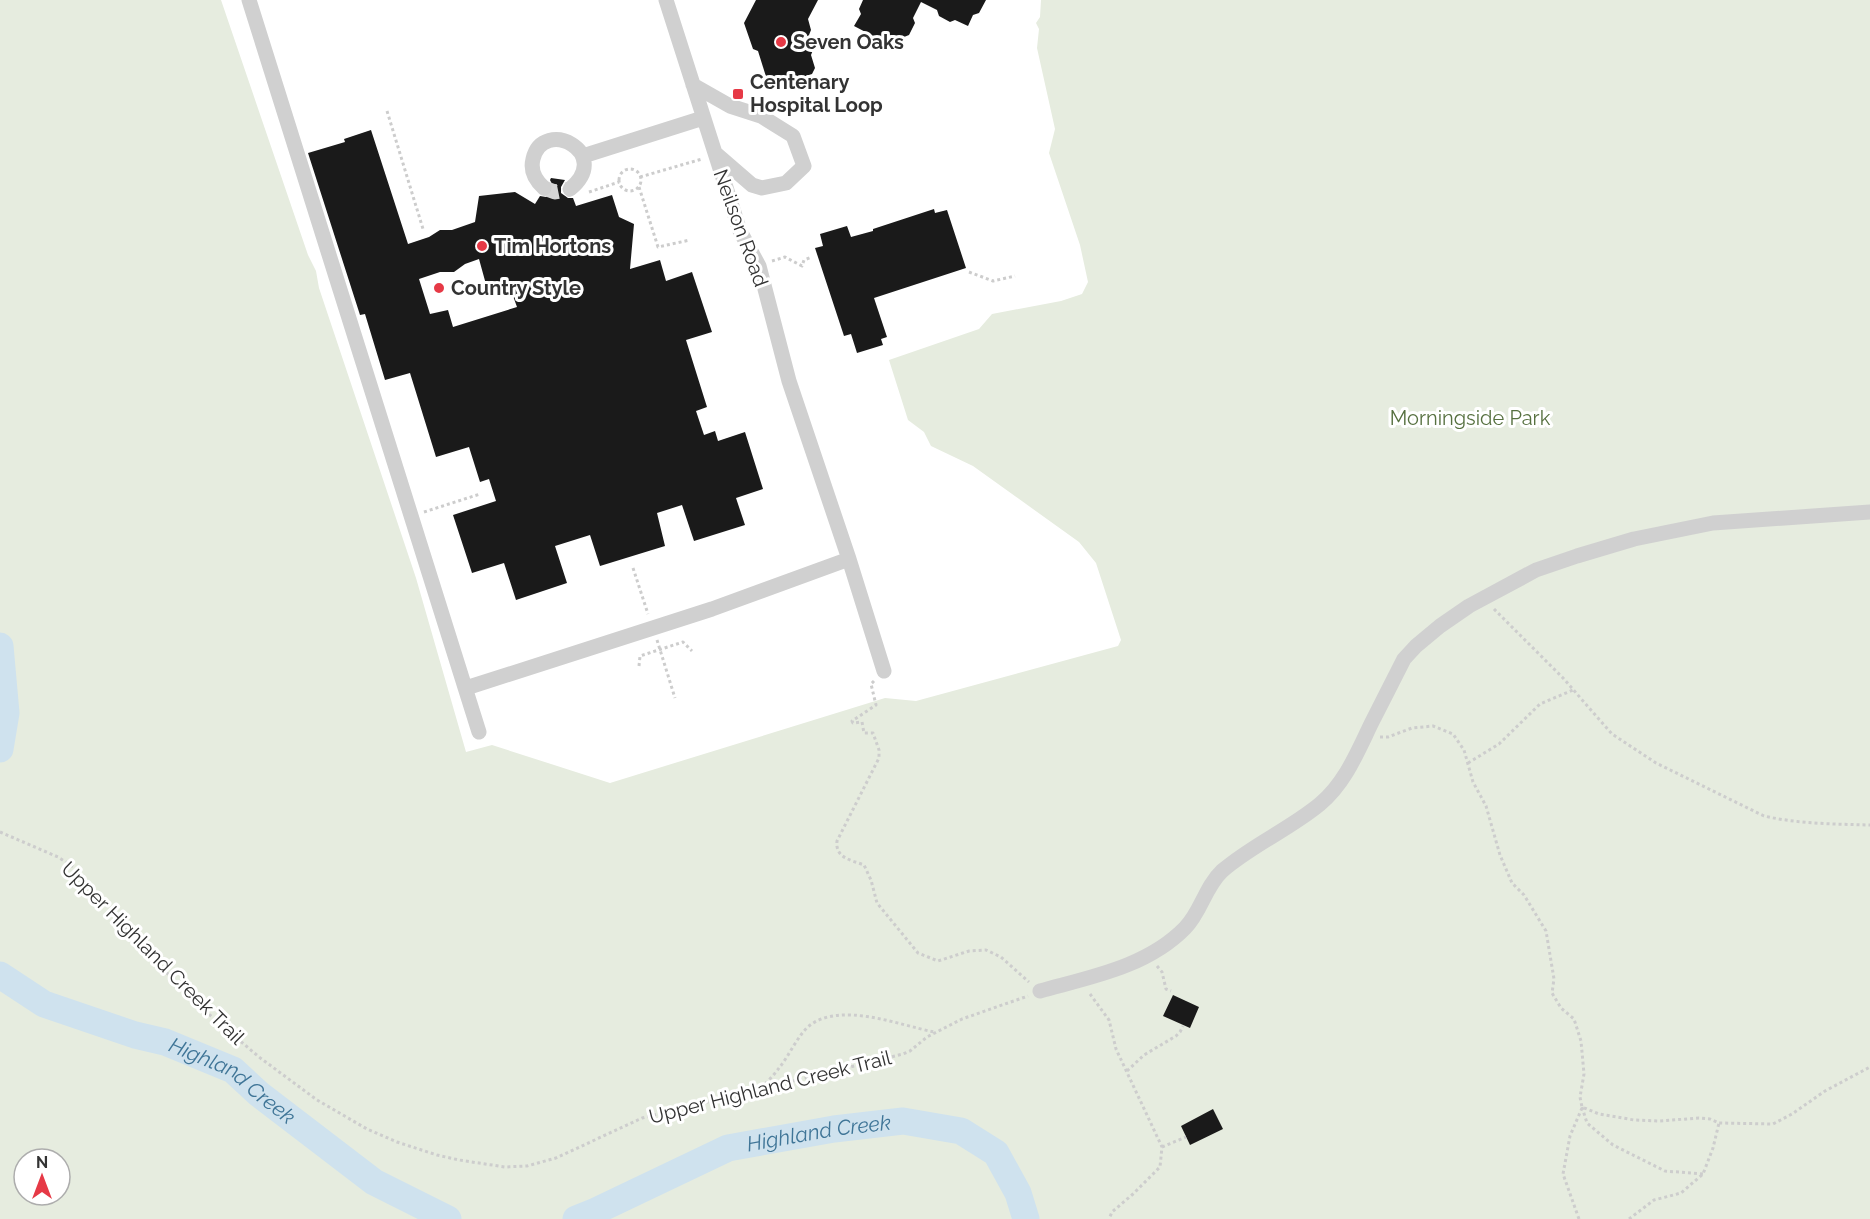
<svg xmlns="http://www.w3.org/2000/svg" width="1870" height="1219" viewBox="0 0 1870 1219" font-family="Raleway,sans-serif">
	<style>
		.green { fill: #e6ecdf; fill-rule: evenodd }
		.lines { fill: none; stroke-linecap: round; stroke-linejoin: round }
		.river { stroke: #cfe2ee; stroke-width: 27 }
		.building { fill: #1a1a1a; fill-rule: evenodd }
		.minor-tunnel { stroke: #d6d6d6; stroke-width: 15; stroke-dasharray: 15 8; stroke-linecap: butt }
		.path { stroke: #cdcdcd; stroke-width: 3; stroke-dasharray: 3 3; stroke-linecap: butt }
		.minor { stroke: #d0d0d0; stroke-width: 15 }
		.poi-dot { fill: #e63946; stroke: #fff; stroke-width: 2 }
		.labels { text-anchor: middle; stroke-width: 6; stroke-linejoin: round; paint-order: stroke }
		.poi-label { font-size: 20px; font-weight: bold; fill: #333; stroke: #fff; text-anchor: start }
		.street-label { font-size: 20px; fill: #333; stroke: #fff }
		.park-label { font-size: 20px; fill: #56703f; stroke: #fff }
		.water-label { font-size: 21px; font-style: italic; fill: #3f7597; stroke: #fff }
	</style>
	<rect width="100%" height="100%" fill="#fff"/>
	<path class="green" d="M0,0H221L308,255L316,271L319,288L416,578L466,752L492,745L610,783L885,698L916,701L1118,646L1121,640L1096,563L1079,542L973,466L931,446L924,432L908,420L889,360L979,329L992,314L1061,301L1082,294L1088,282L1080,245L1049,153L1055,129L1037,48L1039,29L1036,23L1040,17L1041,0H1870V1219H0ZM24,1159H60V1195H24Z"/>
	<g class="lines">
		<g class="river">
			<path d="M0,646L6,713L0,749"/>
			<path id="s1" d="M0,975L44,1004L135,1035L165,1042L233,1070L259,1094L374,1182L448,1219"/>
			<path id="s2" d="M576,1219L596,1211L728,1148L834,1129L903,1121L961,1131L996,1153L1018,1193L1026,1219"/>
		</g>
	</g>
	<path class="building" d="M756,0H818L808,19L811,30L809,35L813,50L811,55L815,68L812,74L774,86L768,83L758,51L753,49L744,23Z
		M863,0H986L979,13L973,15L968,26L955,20L950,22L939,16L937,10L921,2L913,18L915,23L909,35L904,37L898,49L854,26L861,14L859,9Z
		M371,130L408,244L429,237L440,230H452L475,222L479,196L515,192L535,204L540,196L546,197L551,194L553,186L550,180L551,178L565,180L561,187V193L568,198H573L576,206L612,195L619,217L634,224L630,269L660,260L666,281L692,272L712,332L686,340L707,407L696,411L704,435L715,431L718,441L745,432L763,489L736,498L745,525L694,541L682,505L657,513L665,546L600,566L590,535L555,546L567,583L516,600L504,563L472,573L453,515L496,501L489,479L480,482L469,447L436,457L410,373L385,380L365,314L360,315L308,153L345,142L344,139ZM479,259L487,288L508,282L517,307L453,327L448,310L430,314L419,279L440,272H454L465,264Z
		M934,209L935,213L947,210L966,268L874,298L887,337L881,339L883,345L857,353L851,334L844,336L815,248L823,246L820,234L847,226L851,237L873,231V229Z
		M1173,995L1199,1007L1190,1028L1163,1016Z
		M1213,1109L1223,1129L1190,1145L1181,1126Z"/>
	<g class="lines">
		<path class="minor-tunnel" d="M544,188L555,192L570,189"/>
		<path class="path" d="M387,111L423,229
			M619 180a11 11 0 1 1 22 0a11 11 0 1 1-22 0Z
			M640,177L702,159
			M639,187L658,247L690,240
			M589,192L619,182
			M772,261L785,257L802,266L804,260L812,257
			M969,272L993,281L1015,276
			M424,512L480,494
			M633,568L648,614
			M1494,609L1563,678L1612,734L1656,763L1764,816C1799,824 1835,824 1870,825
			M657,640L675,698
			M639,666L640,656L683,642L692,651
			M874,681L871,684L876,705L852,721L853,723L862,722L864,733H873L879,750V758L837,841C835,858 851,860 864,865L871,880L877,903L918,953L938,961L969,951L986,950L1001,957L1029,982
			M1380,737H1388L1412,728L1433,726L1453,734L1464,750L1473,782L1486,806L1500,855L1512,883L1524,895L1546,931L1554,979L1552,993L1561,1008L1574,1019L1581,1041L1584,1074L1580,1097L1582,1107L1599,1114L1634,1120L1660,1121L1699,1118L1710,1119L1719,1123L1773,1124L1792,1114L1825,1091L1870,1067
			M1468,763L1499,744L1540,704L1573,690
			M0,832L58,857L75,868L147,953L204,1010L259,1057L317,1100L367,1129L397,1142L437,1155L459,1160L505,1167L527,1166L556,1158L642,1118L903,1054L910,1051L927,1037L962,1019L1028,996
			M1157,966L1162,972L1166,989L1171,991
			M1090,994L1109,1020L1116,1049L1162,1147L1160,1167L1133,1194L1112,1212L1109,1219
			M1127,1071L1144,1055L1176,1036L1180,1032L1183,1026
			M761,1088C767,1082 774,1075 779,1068C789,1056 798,1035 809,1026C840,1001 899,1025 934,1032
			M1582,1107L1587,1123L1613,1145L1665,1171L1703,1174
			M1162,1147L1186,1137
			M1579,1219L1563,1174L1570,1136L1582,1108
			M1629,1219L1654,1200L1681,1193L1703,1174L1713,1148L1719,1123"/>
		<path class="minor" d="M249,0L479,732
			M666,0L740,231L759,266L789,381L849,559L884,671
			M693,85L730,106L761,116L793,136L804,166L786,183L762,188L752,185L715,153
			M583,156L703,118
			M544,188C536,181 530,171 533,159C543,116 614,153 570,189
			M466,688L712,609L849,559
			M1040,991C1090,977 1147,967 1185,928C1201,912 1205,887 1222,871C1252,845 1290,829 1320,804C1345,783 1357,753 1371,724C1382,702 1393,681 1404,659L1416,646L1440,626L1469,606L1536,570L1577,556L1634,539L1713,523L1870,512"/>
	</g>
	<g class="poi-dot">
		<circle cx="781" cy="42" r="6"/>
		<rect x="732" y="88" width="12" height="12" rx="3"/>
		<circle cx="482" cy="246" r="6"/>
		<circle cx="439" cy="288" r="6"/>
	</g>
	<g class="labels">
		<g class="poi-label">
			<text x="793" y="49">Seven Oaks</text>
			<text x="750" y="89">Centenary<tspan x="750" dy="23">Hospital Loop</tspan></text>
			<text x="494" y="253">Tim Hortons</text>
			<text x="451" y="295">Country Style</text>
		</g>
		<g class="street-label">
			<text transform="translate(741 228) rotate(70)" y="7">Neilson Road</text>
			<text transform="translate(153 953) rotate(45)" y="7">Upper Highland Creek Trail</text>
			<text transform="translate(770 1087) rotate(-14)" y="7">Upper Highland Creek Trail</text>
		</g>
		<g class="park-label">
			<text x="1470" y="425">Morningside Park</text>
		</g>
		<g class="water-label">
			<text dy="7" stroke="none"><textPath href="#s1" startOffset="258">Highland Creek</textPath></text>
			<text dy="7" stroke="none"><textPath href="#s2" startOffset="260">Highland Creek</textPath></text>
		</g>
	</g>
	<g transform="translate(42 1177)"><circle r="28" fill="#ffffff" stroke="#adadad" stroke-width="1.5"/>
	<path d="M0-4.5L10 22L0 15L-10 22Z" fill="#e63946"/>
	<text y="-9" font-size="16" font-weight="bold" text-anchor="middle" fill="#333333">N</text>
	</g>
</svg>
